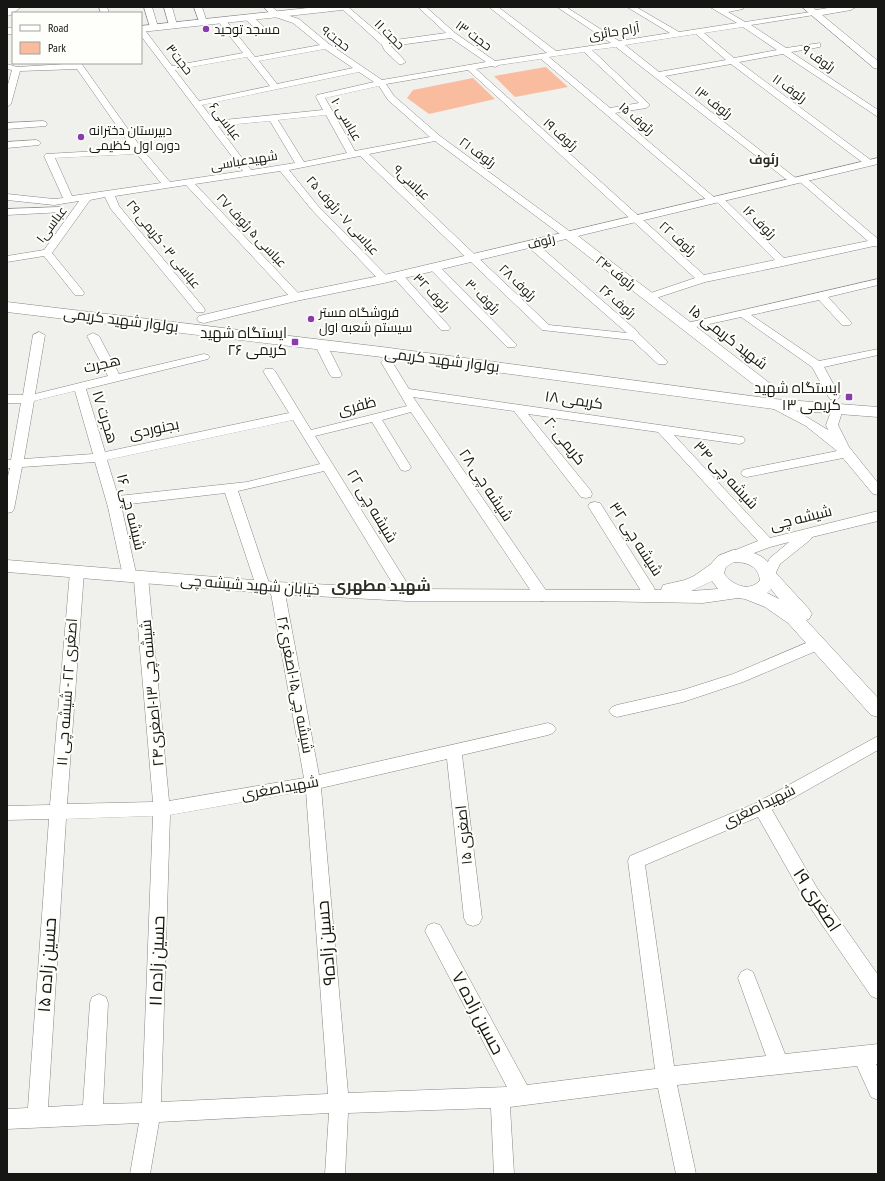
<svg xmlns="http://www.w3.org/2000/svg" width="885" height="1181" viewBox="0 0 885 1181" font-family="'PT Sans Narrow',Cairo,sans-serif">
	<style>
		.green { fill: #fabc9f }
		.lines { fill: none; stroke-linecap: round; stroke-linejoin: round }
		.minor-casing { stroke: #878784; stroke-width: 1 }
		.tertiary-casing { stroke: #878784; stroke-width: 1 }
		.secondary-casing { stroke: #878784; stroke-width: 1 }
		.minor { fill: #fff; fill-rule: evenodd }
		.tertiary { fill: #fff; fill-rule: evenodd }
		.secondary { fill: #fff; fill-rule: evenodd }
		.poi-dot { fill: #8a3cac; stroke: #fefefa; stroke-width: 1.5 }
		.labels { text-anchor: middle; stroke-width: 4; stroke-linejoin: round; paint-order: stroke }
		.far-poi-label { font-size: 13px; fill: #161615; stroke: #fefefa; text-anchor: start }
		.far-street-label { font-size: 13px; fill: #161615; stroke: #fefefa }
		.far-neighbourhood-label { font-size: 13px; font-weight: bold; fill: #2c2c29; stroke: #fefefa }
		.street-label { font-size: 15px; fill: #161615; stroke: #fefefa }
		.poi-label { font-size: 15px; fill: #161615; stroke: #fefefa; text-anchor: end }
		.neighbourhood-label { font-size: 16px; font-weight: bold; fill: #2c2c29; stroke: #fefefa }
		.near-street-label { font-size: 18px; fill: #161615; stroke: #fefefa }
	</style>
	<rect width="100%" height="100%" fill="#f0f0ed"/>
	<path class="green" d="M546,67L568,87L515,97L494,76Z
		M473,78L495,99L429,114L407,98L413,90Z"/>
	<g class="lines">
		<defs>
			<path id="minor" d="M99,7H107L109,13H101Z
				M144,7H152L158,27L157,29H154L150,27Z
				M164,7H172L177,25L176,27H173L169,25Z
				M194,7H202L207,22L206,24H200Z
				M264,7H272L278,12L299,19L329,44L382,80L486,62L451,38L391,46L406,62L402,64H399L385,51L382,45L340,7H348L388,41L446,33L418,7H426L455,33L495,61L547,53L489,7H498L556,51L611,43L557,7H566L619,41L670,33L627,7H636L679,32L737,23L710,7L722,8L744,7L743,9L728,12L745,22L817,11L818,13L814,15L751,25L786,48L820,43V47L791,52L878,110V117L783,54L739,62L872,161L874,163L872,165H866L731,64L665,76L797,179L802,176L805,177L878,239V247L874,246L783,266L705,282L653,299H645L644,297L645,295L695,278L468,70L386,84L394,96L440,136L572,233L573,235L572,237H564L435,141L369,154L549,325L627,333L527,246L526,244L527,242H535L637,331L639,334L666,360L668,362L666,364H658L632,340L542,330L360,156L289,170L318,206L388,277L389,279L388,281H380L312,210L280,171L195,184L300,295L301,297L300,299H292L186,185L115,196L119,206L204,308L205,310L204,312H196L111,209L105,197L90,200L52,253L83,291L84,293L83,295H75L44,256L7,262V256L44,250L79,201L54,205L7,200V194L54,199L63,198L44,156L46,154L133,149L77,69L20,71L11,104L7,107V88L12,70L7,69V64L17,67L81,63L142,149L170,182L243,171L141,36V29H144L172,66L243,53L217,20L221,18H224L255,57L320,45L293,23L272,16ZM743,27L777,50L734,58L704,33ZM696,34L726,60L659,72L625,45ZM616,47L791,183L794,184L799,181L868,241L784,258L722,197L715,198L615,113L646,108L650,105L592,50ZM325,49L353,68L277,84L259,61ZM584,52L639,103L610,108L549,57ZM247,57L270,86L199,101L175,70ZM541,59L709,202L716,201L775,260L704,275L476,69L492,66L495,67L499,65ZM359,72L374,82L317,95L316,97L323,110L214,121L202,105ZM379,86L388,100L430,137L355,151L325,98ZM326,115L347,153L304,162L278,120ZM270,121L295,163L251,170L218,126ZM137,154L161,183L72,196L55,158Z
				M245,15H251L268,31V35H262L245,19Z
				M43,121L46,122L47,124L46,126L7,129V123Z
				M36,140L39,141L41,143L39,145L7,148V142Z
				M60,207L65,210L63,212L7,215V209Z
				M434,264L438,265L515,343L517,345L515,347H507L430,269L429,267Z
				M398,273L402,274L449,326L451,328L449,330H441L394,278L393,276Z
				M878,279V285L828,297L850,321L852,323L850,325H842L819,300L751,315L819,361L878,349V355L824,367L840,396L838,399H830L828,396L812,367L741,317L687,329L681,326L687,323Z
				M39,332L45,335L35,394L108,376L87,336L93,333L99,336L119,374L204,354L208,355L210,357L208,359L86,389L105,452L289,413L263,371L265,369H273L275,371L311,430L407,406L381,362L383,360H391L409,389L743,437L745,440L743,443L739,444L674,435L770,538L878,511V521L812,537L810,540L780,564L773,579L768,580L763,579L761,575L770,558L789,542L770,547L733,561L728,559L726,556L728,553L758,541L658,432L528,414L591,491L592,494L591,497L586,498L581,497L514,411L413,397L547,592L549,596L547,600L542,601L537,600L411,412L382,420L411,467L409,470L405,471L401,470L372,422L315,436L412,591L414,595L412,599L407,600L402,599L324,471L238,491L270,586L268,590L263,591L258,590L256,586L225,493L121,505L136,573L141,572L146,573L148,577L169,801L304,778L270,588L272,584L277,583L282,584L284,588L319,775L548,723L553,725L556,729L553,733L548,735L462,755L482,918L479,924L473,926L467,924L464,918L447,759L321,788L348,1093L507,1087L425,931L428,925L434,923L440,925L527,1085L655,1069L628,861L630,856L756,803L878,736V750L772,810L817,888L878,975V999L871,996L805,900L758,817L645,865L674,1066L766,1056L738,978L741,972L747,969L753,972L785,1054L878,1044V1064H876L878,1068V1100L871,1097L857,1066L677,1085L696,1174H676L658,1088L510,1107L514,1174H494L491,1108L348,1113L345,1174H325L329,1113L159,1122L150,1174H130L139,1123L7,1129V1109L28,1108L49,819L7,820V806L50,805L70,572L72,568L77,567L82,568L84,572L67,804L153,802L134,580L130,581L125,580L123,576L108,507L95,462L22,467L14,509L12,512L7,513V480L10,468H7V460H11L21,403H7V395H23L33,335ZM75,391L93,454L24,459L34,401ZM293,420L320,464L247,482L118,496L107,460ZM306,791L328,1094L161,1102L170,815ZM153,816L142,1103L103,1104L108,1003L106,997L99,994L92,997L90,1003L83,1105L48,1107L66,819Z
				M321,342L325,343L327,345L342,375L340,377H332L330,375L315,345L317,343Z
				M774,400L797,411L828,430L826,425L833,406H841L843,409L838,425L849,447L878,483V495L873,494L843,458L747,477L743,476L741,473L743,470L747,469L837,451L806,426L770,407L768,404L770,401Z
				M595,502L600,503L653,586L655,590L653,594L648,595L643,594L588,506L590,503Z
				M818,638L823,640L825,644L823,648L743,682L683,702L617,717L612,715L609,711L612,707L617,705L683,690L733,674Z"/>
			<path id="tertiary" d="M317,7H347L342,10L141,32V26Z
				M802,7H813L816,10L834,7H856L851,10L822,15L878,61V69L874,68Z
				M7,28H13V34H7Z
				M878,158V164L578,236L776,388L778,391L776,394L771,395L766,394L566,239L384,283L296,301L204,323L199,322L197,319L199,316L296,293L384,275Z
				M733,550C750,550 767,555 774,571L809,609L812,614L809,619L806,620L878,698V717L871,715L788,623L765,607L745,599L738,598L703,603L589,601H407L277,594L7,572V560L277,582L407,589L661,590L663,585L685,580L694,576L711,564L718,556ZM734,562C747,562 758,566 760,580C750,593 731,585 724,573L726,567ZM712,581L718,589L691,591ZM771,589L779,599L767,593Z"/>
			<path id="secondary" d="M9,7H21L11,15L7,16V8Z
				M7,302L382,347L774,399L878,407V417L774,409L382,357L7,312Z"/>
		</defs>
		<use href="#minor" class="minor-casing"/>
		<use href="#tertiary" class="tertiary-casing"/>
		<use href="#secondary" class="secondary-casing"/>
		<use href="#minor" class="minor"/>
		<use href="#tertiary" class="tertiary"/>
		<use href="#secondary" class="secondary"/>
	</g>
	<g class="poi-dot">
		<circle cx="206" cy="29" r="4"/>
		<circle cx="81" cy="137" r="4"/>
		<circle cx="311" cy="319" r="4"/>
		<rect x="291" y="338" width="8" height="8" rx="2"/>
		<rect x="845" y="393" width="8" height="8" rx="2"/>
	</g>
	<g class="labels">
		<g class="far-poi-label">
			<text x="214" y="34">مسجد توحید</text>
			<text x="89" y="135">دبیرستان دخترانه<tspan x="89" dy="15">دوره اول کظیمی</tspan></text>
			<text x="319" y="317">فروشگاه مستر<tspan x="319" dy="15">سیستم شعبه اول</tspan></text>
		</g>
		<g class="far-street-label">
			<text transform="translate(614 31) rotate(-9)" y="5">آرام حائری</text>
			<text transform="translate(390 34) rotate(45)" y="5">حجت ۱۱</text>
			<text transform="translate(474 35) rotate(36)" y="5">حجت ۱۳</text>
			<text transform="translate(336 38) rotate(37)" y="5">حجت۹</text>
			<text transform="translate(819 58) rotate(35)" y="5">رئوف ۹</text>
			<text transform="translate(180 59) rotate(52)" y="5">حجت۳</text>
			<text transform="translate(790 88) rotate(36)" y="5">رئوف ۱۱</text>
			<text transform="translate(714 102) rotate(38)" y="5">رئوف ۱۳</text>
			<text transform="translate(637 118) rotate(41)" y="5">رئوف ۱۵</text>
			<text transform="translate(347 119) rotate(60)" y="5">عباسی ۱۰</text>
			<text transform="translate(226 121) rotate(53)" y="5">عباسی۶</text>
			<text transform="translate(561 134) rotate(42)" y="5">رئوف ۱۹</text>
			<text transform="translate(478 152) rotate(36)" y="5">رئوف ۲۱</text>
			<text transform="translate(244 160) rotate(-9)" y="5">شهیدعباسی</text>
			<text transform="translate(412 182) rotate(43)" y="5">عباسی۹</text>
			<text transform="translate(343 215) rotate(48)" y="5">عباسی ۷ - رئوف ۲۵</text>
			<text transform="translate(760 222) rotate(45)" y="5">رئوف ۱۶</text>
			<text transform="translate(51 224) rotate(-53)" y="5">عباسی۱</text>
			<text transform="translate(252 230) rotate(47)" y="5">عباسی ۵ رئوف ۲۷</text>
			<text transform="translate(678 238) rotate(42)" y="5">رئوف ۲۲</text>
			<text transform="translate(541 241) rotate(-14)" y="5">رئوف</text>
			<text transform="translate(164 244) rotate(51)" y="5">عباسی ۳ - کریمی ۲۹</text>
			<text transform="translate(616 272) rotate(38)" y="5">رئوف ۲۴</text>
			<text transform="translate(518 282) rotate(44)" y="5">رئوف ۲۸</text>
			<text transform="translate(432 292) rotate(47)" y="5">رئوف ۳۲</text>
			<text transform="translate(483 296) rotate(45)" y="5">رئوف ۳۰</text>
			<text transform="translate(618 301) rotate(41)" y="5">رئوف ۲۶</text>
		</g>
		<g class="far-neighbourhood-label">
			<text x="764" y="164">رئوف</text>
		</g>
		<g class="street-label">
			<text transform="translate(121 320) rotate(7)" y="5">بولوار شهید کریمی</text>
			<text transform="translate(728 337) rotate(38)" y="5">شهید کریمی ۱۵</text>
			<text transform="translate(442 360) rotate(7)" y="5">بولوار شهید کریمی</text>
			<text transform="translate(102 364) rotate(-13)" y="5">هجرت</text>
			<text transform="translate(574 400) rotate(8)" y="5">کریمی ۱۸</text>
			<text transform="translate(357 406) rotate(-14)" y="5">ظفری</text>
			<text transform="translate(105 417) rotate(73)" y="5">هجرت ۱۷</text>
			<text transform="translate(154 429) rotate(-12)" y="5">بجنوردی</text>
			<text transform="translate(565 441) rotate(51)" y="5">کریمی ۲۰</text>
			<text transform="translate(726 475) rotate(47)" y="5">شیشه چی ۳۴</text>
			<text transform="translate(486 485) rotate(56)" y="5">شیشه چی ۲۸</text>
			<text transform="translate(372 506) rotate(59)" y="5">شیشه چی ۲۲</text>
			<text transform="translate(131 512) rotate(76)" y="5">شیشه چی ۱۶</text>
			<text transform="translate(801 518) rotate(-14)" y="5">شیشه چی</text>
			<text transform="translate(636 539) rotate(57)" y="5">شیشه چی ۳۲</text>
			<text transform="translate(250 585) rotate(4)" y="5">خیابان شهید شیشه چی</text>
			<text transform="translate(295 685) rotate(79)" y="5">شیشه چی۱۵-اصغری۲۶</text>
			<text transform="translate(67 692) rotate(-86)" y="5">اصغری ۲۲ - شیشه چی ۱۱</text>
			<text transform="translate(152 693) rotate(-95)" y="5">شیشه چی ۱۳-اصغری۲۴</text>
			<text transform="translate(280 788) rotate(-10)" y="5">شهیداصغری</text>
			<text transform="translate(759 806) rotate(-26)" y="5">شهیداصغری</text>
			<text transform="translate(464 835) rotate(-96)" y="5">اصغری ۱۵</text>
		</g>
		<g class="poi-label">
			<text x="287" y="338">ایستگاه شهید<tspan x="287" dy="17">کریمی ۲۶</tspan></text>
			<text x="841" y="393">ایستگاه شهید<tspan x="841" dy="17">کریمی ۱۳</tspan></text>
		</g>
		<g class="neighbourhood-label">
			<text x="381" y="591">شهید مطهری</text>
		</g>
		<g class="near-street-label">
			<text transform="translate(817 900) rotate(57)" y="6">اصغری ۱۹</text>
			<text transform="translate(326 943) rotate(-95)" y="6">حسین زاده۹</text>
			<text transform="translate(157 961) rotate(-88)" y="6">حسین زاده ۱۱</text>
			<text transform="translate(47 965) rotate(-86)" y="6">حسین زاده ۱۵</text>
			<text transform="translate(478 1013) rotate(62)" y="6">حسین زاده ۷</text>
		</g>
	</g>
	<rect width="885" height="1181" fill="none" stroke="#161615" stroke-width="16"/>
	<rect x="12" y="12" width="130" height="52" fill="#fefefa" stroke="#a1a19e"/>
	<rect x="20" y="25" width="20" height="6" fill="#ffffff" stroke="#a1a19e"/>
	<text x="48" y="32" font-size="12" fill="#161615">Road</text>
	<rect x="20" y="42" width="20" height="12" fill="#fabc9f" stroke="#a1a19e"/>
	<text x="48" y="52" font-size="12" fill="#161615">Park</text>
</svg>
